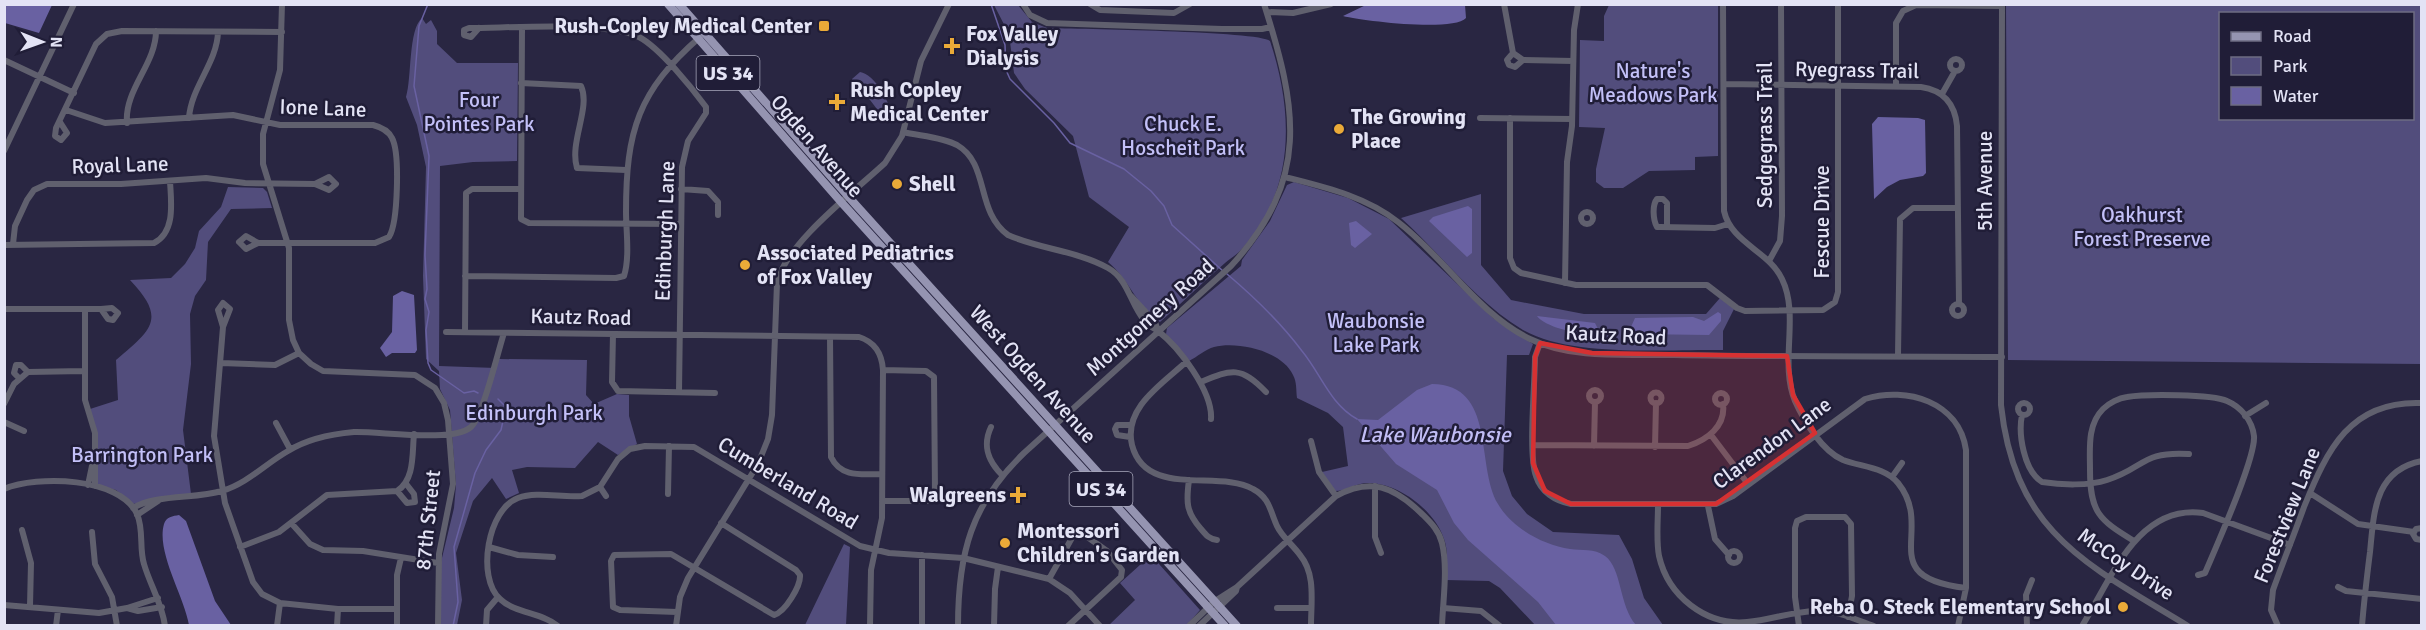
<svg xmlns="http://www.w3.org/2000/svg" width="2426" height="630" viewBox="0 0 2426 630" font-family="Signika,sans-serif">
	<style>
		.green { fill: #524d7c; fill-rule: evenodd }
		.water { fill: #6961a2 }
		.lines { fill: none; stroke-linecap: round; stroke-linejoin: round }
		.stream { stroke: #6961a2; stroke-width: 1.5 }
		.minor { stroke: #60606e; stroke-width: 6 }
		.major { stroke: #9594b1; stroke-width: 8 }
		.marked { fill: #d73132; fill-opacity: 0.2; stroke: #d73132; stroke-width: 4.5; stroke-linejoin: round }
		.poi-dot { fill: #eaaa38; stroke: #201d37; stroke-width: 2 }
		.labels { text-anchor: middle; stroke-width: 5; stroke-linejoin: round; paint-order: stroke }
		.shield { fill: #201d37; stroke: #a8a8bc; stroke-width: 1.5 }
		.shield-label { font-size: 20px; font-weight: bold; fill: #e3e3f5 }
		.poi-label { font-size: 21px; font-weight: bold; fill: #e3e3f5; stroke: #201d37; text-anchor: start }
		.street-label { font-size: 21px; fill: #e3e3f5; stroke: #201d37 }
		.park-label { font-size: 21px; fill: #c3c0f8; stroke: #201d37 }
		.water-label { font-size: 22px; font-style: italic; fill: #c1bdf5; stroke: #201d37 }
	</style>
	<rect width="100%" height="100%" fill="#292642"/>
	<path class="green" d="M994,5H1018L1032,22L1047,28C1077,29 1259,31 1270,41C1294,113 1296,193 1239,252C1235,256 1229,259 1225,263C1203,282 1182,303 1160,322C1140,311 1128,278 1108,262L1129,227L1089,197L1073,136L1025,89L1014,73L1009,34Z
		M1609,5H1718V156L1695,157V170L1649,171L1623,188H1604L1596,182V169L1605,128L1579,127L1580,40L1604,41V16Z
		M2006,5H2421V364L2008,360ZM2220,14H2412V118H2220Z
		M422,18L426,24L431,20L437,31V44L457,63H518L517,161L473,162L440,166L439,366L496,368L499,359L587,360L586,395L594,404L617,394L629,395V416L637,444L618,455L598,442L575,468L527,467L512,470L519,493L506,499L492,478L473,501L456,553L462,600L457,625H441V562L454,508L456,485L450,410L440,389L439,371L426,359L423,276L426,167L417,125L406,97C412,78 408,30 422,18Z
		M860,72C875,74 893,106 892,120L886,121L867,96L852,84V79Z
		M1294,182L1348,198L1389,219L1493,318L1533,344L1529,355H1507L1503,471L1512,496L1527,514L1553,532L1619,535L1632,559L1644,598L1663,625H1535L1500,588L1489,581L1446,580C1446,567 1449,552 1444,539C1435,511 1400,484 1370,483C1357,482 1347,491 1335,491L1322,472L1348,466L1343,427L1328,413L1297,398C1296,391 1297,382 1293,375C1282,351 1238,341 1214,347C1206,349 1197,357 1189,361L1166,334L1167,328L1241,266L1242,260L1270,221L1287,185Z
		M228,187L263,188L267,192L272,208L231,209L208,242L206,280L195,296L190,314L191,364L183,430L191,494L133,504L116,490L99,486L97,482L98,438L90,409L118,400L116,360C152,329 167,319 130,280L171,278L185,264L195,248L199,231L221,207Z
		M1481,194V265L1511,300L1584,314H1706L1720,298L1734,309L1723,331V350C1666,349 1572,358 1523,330C1476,302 1441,254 1401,218Z
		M844,544L850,547L846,625H805Z
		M1151,555L1200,610L1187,625L1108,626L1135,600L1120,583Z"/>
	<path class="water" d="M1368,4L1465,5L1466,18C1453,32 1363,21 1343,16Z
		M4,5L5,4L52,5L39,33L5,23Z
		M1878,117L1918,118L1925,120L1926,173L1923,176L1900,180L1887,187L1874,199L1872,124Z
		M1468,206L1472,209V253L1467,257L1429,221L1433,217Z
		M1356,221L1372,234L1355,248L1351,245L1349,223Z
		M402,291L414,295L417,350L415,353H392L386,357L380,348L392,332L393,296Z
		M1718,312L1721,314V321L1709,335L1635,334L1630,329L1635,318L1693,317L1704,321Z
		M1537,316L1595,323L1598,329C1588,339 1544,327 1537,316Z
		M1432,384C1497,385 1475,465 1498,504C1512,528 1543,545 1570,549C1582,551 1594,548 1605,556C1622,568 1619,606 1636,625H1556L1538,602L1468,540L1454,523L1437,490L1396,464L1357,419L1378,420L1417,390Z
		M179,515L186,521L215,601L231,625H189C184,596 156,552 164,524C166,517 173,516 179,515Z"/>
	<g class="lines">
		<path class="stream" d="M428,4L419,26L414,86L429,156L425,255L427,289L425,299L429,312L426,330L428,363L431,370L464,393L474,391L478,393
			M991,4L1005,45L1006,70L1010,79L1054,123L1070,143L1124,169L1151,191L1164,206L1172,225L1223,271
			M1227,274C1253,296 1281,323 1302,351C1321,374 1330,404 1357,419
			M453,626L458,602L454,547L475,473L486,450L501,430L506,407L498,399"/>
		<path class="minor" d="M282,4L280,70L263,134V164L289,248V320L293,340L299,353L311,364L323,371L415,375L435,388L444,403L448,420L453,484L439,554L438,626
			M1023,4L1030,15L1047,23L1222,29H1262L1271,27
			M1090,4L1100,10L1174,13L1190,4
			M1504,4L1513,53L1523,60L1573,61
			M1723,4L1724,211C1731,243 1769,251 1782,279C1800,316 1779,362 1795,401C1804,421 1822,451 1843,460C1861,467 1885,467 1898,483C1936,530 1872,577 1966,588
			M2002,4L2001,405C2015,534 2088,565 2188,626
			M1267,12L1293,13L1331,4
			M479,28L471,37L464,35V30L469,28C509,28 608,21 639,37C660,48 692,88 706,107V113L688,141L682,167L679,392
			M522,28L521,219L529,223L680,224
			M1513,53L1507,60L1509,65L1515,67L1523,60
			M1950 65a6 6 0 1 1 12 0a6 6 0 1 1-12 0Z
			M4,60L74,93
			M521,83L581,86C591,108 569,142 577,168L626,170
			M1724,84L1921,87C1943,90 1955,104 1957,126L1959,304
			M1896,86V23L1903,11L1916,5L2002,6
			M1942,94L1955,71
			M66,110L105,123L233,115L280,125H373C381,127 388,130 392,138C400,153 398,223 389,237L375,243H258L246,236L239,242L246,249L258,243
			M189,118C191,87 217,63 218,32
			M1480,118L1572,119
			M1510,118V258L1514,268L1521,273L1576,285H1707L1737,308L1745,311L1823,310L1835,302L1838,292V4
			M60,122L67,133L61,140L55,136L56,128L96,44L107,34L122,31L282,32
			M127,123C124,90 156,64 156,31
			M903,132C920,136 942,137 957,145C990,164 975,211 1008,235C1039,249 1078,251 1108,268C1128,279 1130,303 1144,320C1148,326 1152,327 1158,331C1179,347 1213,392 1211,419
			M4,151L74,4
			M1285,177C1324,187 1365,196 1398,222C1444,257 1477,313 1530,339C1573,360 1628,354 1674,355C1783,357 1892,356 2002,357
			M681,189L708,191L718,202V215
			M1581 218a6 6 0 1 1 12 0a6 6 0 1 1-12 0Z
			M1667,227V203L1663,199H1657C1652,205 1653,220 1657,227H1660L1715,228L1728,224
			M13,244L15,226L27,200L34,190L47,184H121L206,178L245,183L315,184L329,190L336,184L329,177L315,184
			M4,245L154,243C176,232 171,201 170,181
			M1769,261L1780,241L1782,216L1781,4
			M465,276L616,278L624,276C630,257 626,231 626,212C626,131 638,91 700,37
			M1565,283L1567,162L1572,126L1574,30L1578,4
			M1131,296L1155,322L1158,331
			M1952 310a6 6 0 1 1 12 0a6 6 0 1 1-12 0Z
			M112,308L118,313L113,320L108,319L101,309Z
			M4,309H101
			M85,309V400L95,433V486
			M223,327L218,310L223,303L230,309L223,327L214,436L225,503L253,582L262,594L280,603L338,609H397
			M446,332L859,337C875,342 882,354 883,370L882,518L871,570L870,626
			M465,332L466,193L472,189H520
			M613,334L612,382L618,391L715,393
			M830,337L831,457C841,478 862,474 882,474
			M1540,343L1535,357C1535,384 1528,454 1536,476C1541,492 1555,501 1571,504H1716L1733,496L1865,399C1907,386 1959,402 1966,450V588L1958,626
			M1898,356L1900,219L1913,208H1957
			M1186,362C1162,384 1123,408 1132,445C1146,499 1219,469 1253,489C1270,498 1270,511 1277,526C1282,537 1293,545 1300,555C1316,574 1311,602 1311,626
			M221,363L275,365L299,353
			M19,378L14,373L16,365H21L28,372
			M1201,382C1232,369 1241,366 1266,392
			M1589 396a6 6 0 1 1 12 0a6 6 0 1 1-12 0Z
			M1650.5 398a5.5 5.5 0 1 1 11 0a5.5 5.5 0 1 1-11 0Z
			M1715 399a6 6 0 1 1 12 0a6 6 0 1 1-12 0Z
			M2018 409a6 6 0 1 1 12 0a6 6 0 1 1-12 0Z
			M4,404L14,384L28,372L84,371
			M2022,415C2018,434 2024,471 2042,482C2061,485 2089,486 2107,480C2145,468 2141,451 2189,454
			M2245,416L2266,403
			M4,422L24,431
			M276,423L290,449
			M991,427C982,446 988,461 1002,475
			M1711,435L1748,484
			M1130,437L1117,435L1115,429L1117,425H1131
			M1311,441L1319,472L1336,496
			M1534,445L1688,446C1707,440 1726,426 1723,404
			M1594,446L1595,402
			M1655,447L1656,403
			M1892,477L1902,463
			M1189,480C1186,502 1186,512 1201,529C1206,535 1209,539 1217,540
			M88,485L94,456
			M1375,486V537L1381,553
			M600,487L606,496
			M4,489C37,475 120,477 137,514C144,530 139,548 144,564C150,585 162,603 165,626
			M397,491L407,503L415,502L414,494L407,485
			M2310,493L2358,524L2414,532
			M668,494L669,446
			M882,501H929L935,493L934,377L926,371L883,370
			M1658,505C1658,522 1656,540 1659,556C1668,596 1706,626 1747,622C1772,620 1796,610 1820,611C1839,611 1856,620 1874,626
			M1708,506L1715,539L1729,555
			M133,508C156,494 195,499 222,491C248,483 265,464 288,451C307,439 332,434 354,432C380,431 453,443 471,427C483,416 498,351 504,333
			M137,515L158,501
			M292,524L310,544L323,550L363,551L438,563
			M2422,528L2416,529L2413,534L2416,539L2422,540
			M22,530L31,563L30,606
			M92,532L95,564L112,597L117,626
			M2134,541C2099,520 2090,512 2090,470C2090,449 2087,425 2103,409C2109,403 2119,398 2127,397C2145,394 2212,394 2227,401C2241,407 2252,420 2254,436C2256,458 2216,547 2205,573L2198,575
			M240,547L279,532L327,495L397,491C415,480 412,453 414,434
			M489,547L518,555L553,557
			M1728 557a6 6 0 1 1 12 0a6 6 0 1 1-12 0Z
			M1049,579L1073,536L1079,531L1107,551L1122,570L1121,577L1068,626
			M2338,587L2346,591L2422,599
			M4,605L99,613L127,608L158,598
			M127,608L138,611L162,607
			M1277,608H1311
			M1443,608L1481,611L1500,626
			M677,612L620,610L613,607L611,561L614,555L671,554L774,615C785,612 801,586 800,575L796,570L721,523
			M56,626L58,610
			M277,626L280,603
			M337,626L338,609
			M397,626V575L401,558
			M486,626L487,610L498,597
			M558,626C541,612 516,614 500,599C476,577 488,509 518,498C537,491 562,498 582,496L600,487L618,459L630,449L645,446L694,447L860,546L889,553L963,558L1049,579L1070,593L1100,626
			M676,626L680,597L688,578L758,464L768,439L772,415L777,283C785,244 855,191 885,163L902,136L921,61L949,4
			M922,626V555
			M958,626C958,554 971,504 1024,453L1231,266C1311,179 1297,108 1264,4
			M994,626L995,589L998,567
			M1189,626L1215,601L1237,587L1336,496C1371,477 1394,487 1421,513C1430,522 1439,530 1442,543C1448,568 1443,600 1442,626
			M1199,626L1236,591L1237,587
			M1799,626L1795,597V528L1797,521L1806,517H1845L1851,524L1852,596L1848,617
			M2027,626L2026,595L2032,580
			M2082,626C2111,580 2137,504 2203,513L2290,545
			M2278,626L2271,610L2273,590C2283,562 2294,535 2304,507C2327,450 2350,400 2422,403
			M2362,626C2364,601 2367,576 2370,552C2374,513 2374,470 2422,461"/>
		<path class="major" d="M668,4L842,203L1225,626
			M679,4L855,204L1237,626"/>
	</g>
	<path class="marked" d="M1540,343L1592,353L1787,356L1793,395L1815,433L1716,504H1571L1545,491L1533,463L1535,357Z"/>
	<g class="poi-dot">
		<rect x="818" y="20" width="12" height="12" rx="3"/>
		<path d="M949 37h6v6h6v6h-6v6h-6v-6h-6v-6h6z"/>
		<path d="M834 93h6v6h6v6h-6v6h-6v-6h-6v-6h6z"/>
		<circle cx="1339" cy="129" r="6"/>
		<circle cx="897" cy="184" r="6"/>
		<circle cx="745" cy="265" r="6"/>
		<path d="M1015 486h6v6h6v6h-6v6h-6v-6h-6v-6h6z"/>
		<circle cx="1005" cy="543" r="6"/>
		<circle cx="2123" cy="607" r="6"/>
	</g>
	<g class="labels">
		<g class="shield">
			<rect x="696.5" y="56" width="63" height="34" rx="4.5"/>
			<rect x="1069.5" y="472" width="63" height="34" rx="4.5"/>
		</g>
		<g class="shield-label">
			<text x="728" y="80">US 34</text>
			<text x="1101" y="496">US 34</text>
		</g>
		<g class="poi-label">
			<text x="812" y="33" text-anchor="end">Rush-Copley Medical Center</text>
			<text x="966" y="41">Fox Valley<tspan x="966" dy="24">Dialysis</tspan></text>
			<text x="850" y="97">Rush Copley<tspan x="850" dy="24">Medical Center</tspan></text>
			<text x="1351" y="124">The Growing<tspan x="1351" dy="24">Place</tspan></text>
			<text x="909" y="191">Shell</text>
			<text x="757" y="260">Associated Pediatrics<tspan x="757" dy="24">of Fox Valley</tspan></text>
			<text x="1006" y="502" text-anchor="end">Walgreens</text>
			<text x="1017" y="538">Montessori<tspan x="1017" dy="24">Children's Garden</tspan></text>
			<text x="2111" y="614" text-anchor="end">Reba O. Steck Elementary School</text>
		</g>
		<g class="street-label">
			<text transform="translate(1857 70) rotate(1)" y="7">Ryegrass Trail</text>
			<text transform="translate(323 108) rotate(2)" y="7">Ione Lane</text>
			<text transform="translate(1765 135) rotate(-90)" y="7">Sedgegrass Trail</text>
			<text transform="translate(817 146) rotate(49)" y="7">Ogden Avenue</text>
			<text transform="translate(120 165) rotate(-2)" y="7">Royal Lane</text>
			<text transform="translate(1985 181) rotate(-90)" y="7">5th Avenue</text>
			<text transform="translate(1822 222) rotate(-90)" y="7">Fescue Drive</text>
			<text transform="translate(665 231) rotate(-88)" y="7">Edinburgh Lane</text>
			<text transform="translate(581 317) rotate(1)" y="7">Kautz Road</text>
			<text transform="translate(1150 317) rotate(-42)" y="7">Montgomery Road</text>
			<text transform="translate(1616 335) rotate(3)" y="7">Kautz Road</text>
			<text transform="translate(1033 374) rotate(48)" y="7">West Ogden Avenue</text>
			<text transform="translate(1772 443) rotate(-36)" y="7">Clarendon Lane</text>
			<text transform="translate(788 483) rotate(31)" y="7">Cumberland Road</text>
			<text transform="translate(2287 515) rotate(-68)" y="7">Forestview Lane</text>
			<text transform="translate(428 520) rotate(-84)" y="7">87th Street</text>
			<text transform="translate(2126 564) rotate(34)" y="7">McCoy Drive</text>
		</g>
		<g class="park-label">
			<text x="1653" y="78">Nature's<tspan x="1653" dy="24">Meadows Park</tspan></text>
			<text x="479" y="107">Four<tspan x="479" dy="24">Pointes Park</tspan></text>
			<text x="1183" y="131">Chuck E.<tspan x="1183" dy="24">Hoscheit Park</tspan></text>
			<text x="2142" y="222">Oakhurst<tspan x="2142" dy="24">Forest Preserve</tspan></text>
			<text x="1376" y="328">Waubonsie<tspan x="1376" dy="24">Lake Park</tspan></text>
			<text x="534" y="420">Edinburgh Park</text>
			<text x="142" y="462">Barrington Park</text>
		</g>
		<g class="water-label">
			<text x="1435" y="442">Lake Waubonsie</text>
		</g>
	</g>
	<rect width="2426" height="630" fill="none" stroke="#e3e3f5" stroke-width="12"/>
	<rect x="2219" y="12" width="195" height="108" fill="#201d37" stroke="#6e6c83" stroke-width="1.5"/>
	<rect x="2231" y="32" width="30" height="9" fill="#9594b1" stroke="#6e6c83" stroke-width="1.5"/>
	<text x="2273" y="42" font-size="18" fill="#e3e3f5">Road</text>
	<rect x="2231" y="57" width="30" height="18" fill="#524d7c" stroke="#6e6c83" stroke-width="1.5"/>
	<text x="2273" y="72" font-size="18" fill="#e3e3f5">Park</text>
	<rect x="2231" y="87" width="30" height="18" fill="#6961a2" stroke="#6e6c83" stroke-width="1.5"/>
	<text x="2273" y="102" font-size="18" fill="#e3e3f5">Water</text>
	<g transform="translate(42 42) rotate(91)" stroke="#201d37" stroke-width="4.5" paint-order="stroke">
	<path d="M0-4.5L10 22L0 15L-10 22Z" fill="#e3e3f5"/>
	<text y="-9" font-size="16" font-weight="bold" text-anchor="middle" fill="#e3e3f5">N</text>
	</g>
</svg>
